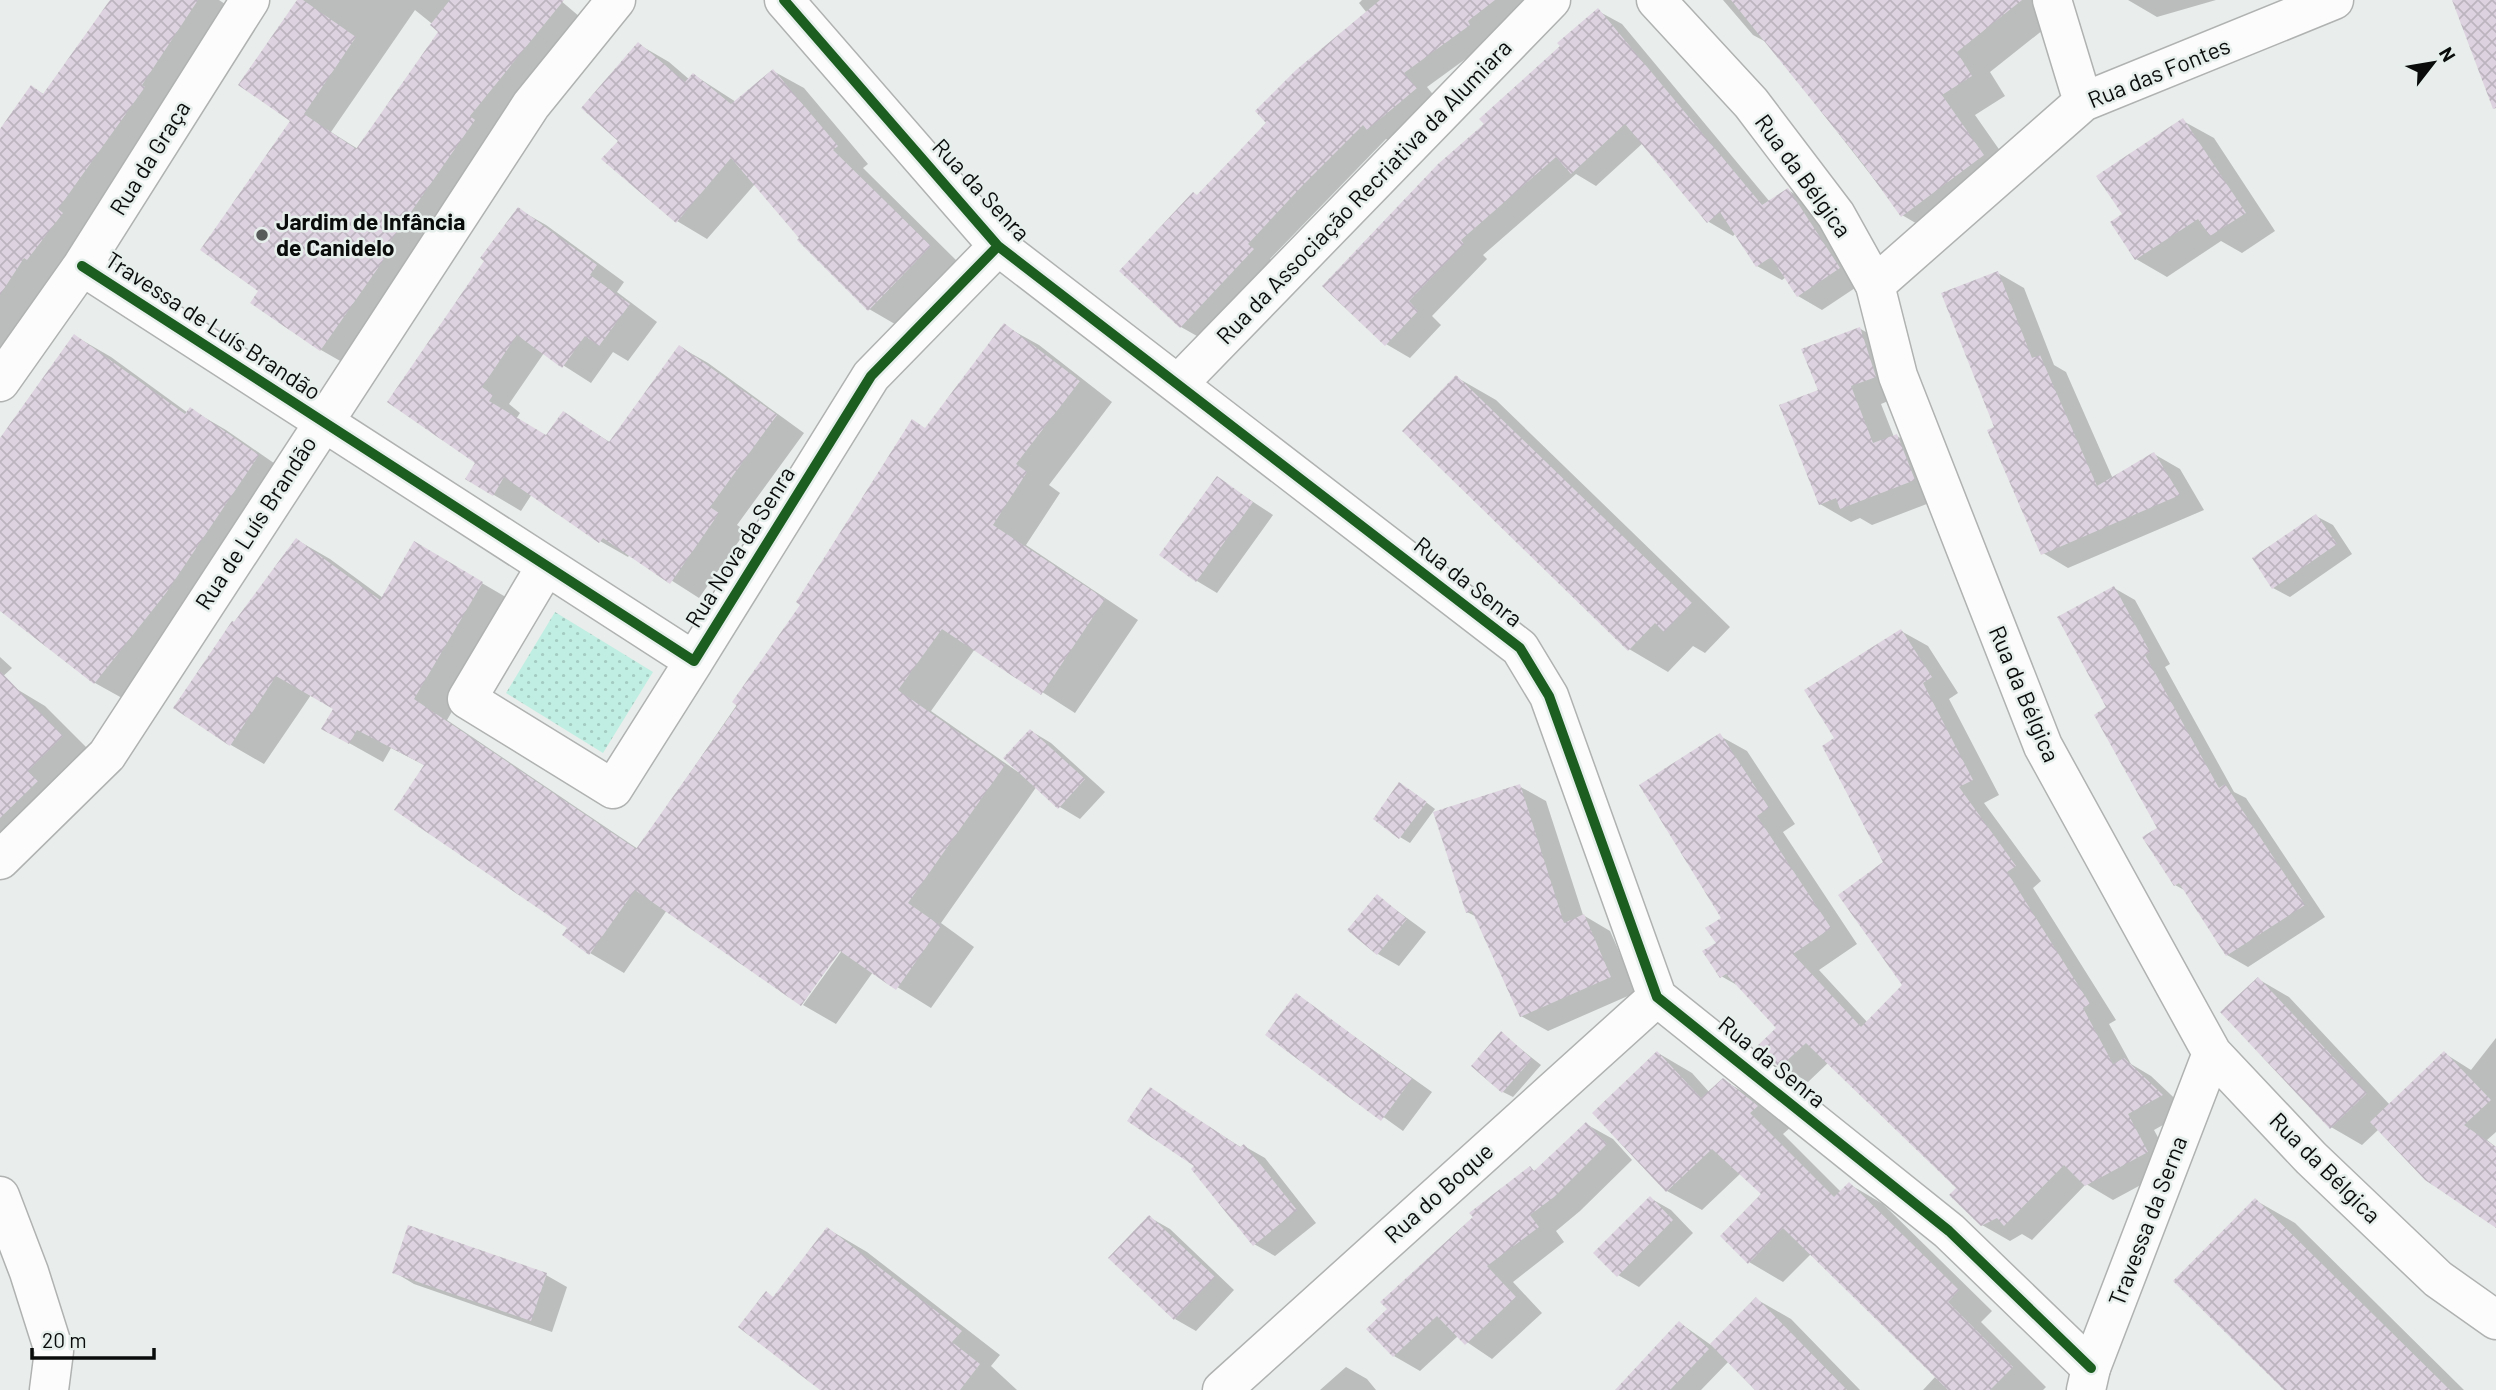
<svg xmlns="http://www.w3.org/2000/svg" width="2496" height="1390" viewBox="0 0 2496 1390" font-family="Barlow,sans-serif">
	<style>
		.grass { fill: url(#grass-dots) }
		.shadow { fill: #0003; fill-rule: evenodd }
		.building { fill: url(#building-cross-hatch) }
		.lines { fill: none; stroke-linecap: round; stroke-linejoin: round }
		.street-casing { stroke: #afb2b0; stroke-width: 41 }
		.secondary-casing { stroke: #afb2b0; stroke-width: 41 }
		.street { stroke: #fcfcfc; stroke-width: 38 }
		.secondary { stroke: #fcfcfc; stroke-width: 38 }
		.cycleway-casing { stroke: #e7efec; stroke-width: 15 }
		.cycleway { stroke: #1b5e20; stroke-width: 10 }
		.poi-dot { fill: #575b59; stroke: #e7efec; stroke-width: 2.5 }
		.labels { text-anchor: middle; stroke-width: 5; stroke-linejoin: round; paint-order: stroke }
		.street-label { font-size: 23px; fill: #090c0b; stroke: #e7efec }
		.poi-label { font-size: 23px; font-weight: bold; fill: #090c0b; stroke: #e7efec; text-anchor: start }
	</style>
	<defs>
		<pattern id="grass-dots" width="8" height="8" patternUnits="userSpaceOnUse" patternTransform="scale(1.75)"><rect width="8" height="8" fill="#c1eee2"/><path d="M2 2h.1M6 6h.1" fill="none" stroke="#a4cbc1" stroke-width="1.8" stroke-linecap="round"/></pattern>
		<pattern id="building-cross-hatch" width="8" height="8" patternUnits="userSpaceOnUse" patternTransform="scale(1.75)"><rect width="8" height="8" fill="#ddd3e0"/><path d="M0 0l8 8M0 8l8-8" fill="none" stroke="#bcb4bf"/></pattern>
	</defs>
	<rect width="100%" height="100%" fill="#e9edeb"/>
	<path class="grass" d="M555,612L653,672L603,753L506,693Z"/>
	<path class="shadow" d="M111,0H219L231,8L56,275L53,273L0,353V159L32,87L45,95Z
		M299,0H560L587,23L349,366L321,350L261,291L292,121ZM415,10L441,31L358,149L331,132Z
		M1362,0H1536L1490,35L1493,39L1427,87L1440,103L1392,142L1386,139L1270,259L1276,264L1204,340L1181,327L1198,197L1367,13L1359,3Z
		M1723,0H2036L2053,22L1990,72L2005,96L1975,115L2017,175L1936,235L1902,215L1768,43L1753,35Z
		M2128,0H2216L2157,17Z
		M1598,11L1622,24L1770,202L1788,190L1812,204L1864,282L1822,310L1798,296L1786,277L1782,280L1757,266L1736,233L1733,236L1709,222L1643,143L1596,186L1576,174L1483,255L1487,259L1432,316L1441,325L1410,358L1386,344L1487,124Z
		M638,44L669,62L690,80L694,75L736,102L773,71L804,88L868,164L863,168L961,265L900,327L869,309L755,184L707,239L677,221L620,141Z
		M2183,121L2214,138L2275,231L2242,253L2221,241L2167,277L2136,259L2124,215Z
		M518,209L546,225L624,282L617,292L657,322L628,361L613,352L591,383L544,353L509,404L520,413L516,419L547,437L564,413L611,443L680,347L708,363L804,433L737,525L746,531L699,598L630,554L628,557L600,541L532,494L521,511L467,479L477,463L486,261Z
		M1998,273L2024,288L2054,365L2066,372L2113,479L2154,454L2180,469L2204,510L2068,568L2043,553L1996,428Z
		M1005,326L1039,345L1112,402L1049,485L1060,493L1026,545L1138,620L1075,713L975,649L931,711L1018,772L1031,731L1051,743L1105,792L1080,819L1060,807L1037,786L941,923L974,947L931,1008L873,972L836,1024L803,1005L846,945L667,910L624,973L590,953L426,766L391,748L383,762L324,729L335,708L311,695L264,764L231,745L235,624L297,540L330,559L383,598L415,544L516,603L447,720L638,849L926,429Z
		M1859,328L1890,346L1905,394L1881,404L1894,437L1897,436L1928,454L1945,497L1872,525L1860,518L1851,522L1820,504V391Z
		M75,336L111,357L188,413L190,409L226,430L294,477L131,703L95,683L0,609V465Z
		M1456,377L1496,400L1730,627L1705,653L1693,646L1668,672L1629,649Z
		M1217,478L1273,515L1217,593L1197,581Z
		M2316,516L2333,525L2352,554L2290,597L2273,588Z
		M2114,588L2135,600L2170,664L2165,667L2234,792L2246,798L2325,917L2248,967L2227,955L2186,891L2175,885L2159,828L2108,708Z
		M1901,631L1928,646L1958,693L1949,699L1999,795L1984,803L2041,881L2033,888L2116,1020L2109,1024L2131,1064L2151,1076L2188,1111L2154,1130L2174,1167L2113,1200L2086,1184L2032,1240L2022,1234L2010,1241L1982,1225L1959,1188L1829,1062L1808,1082L1781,1066L1779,1028L1742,988L1721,976L1718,943L1724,918L1720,736L1747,751L1795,824L1783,832L1857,944L1819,970L1868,1023L1904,985L1886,862L1837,738Z
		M0,657L12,668L0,679Z
		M15,688L45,706L93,754L0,866V702Z
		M1519,786L1546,801L1583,915L1610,931L1637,992L1548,1031L1521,1016L1477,917L1467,912Z
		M1410,790L1435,809L1410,843L1400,837Z
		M1377,896L1426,932L1399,966L1378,954L1350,930Z
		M2258,979L2289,997L2390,1105L2444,1053L2471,1070L2496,1038V1132L2487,1140L2496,1147V1223L2379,1129L2362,1145L2331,1127Z
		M1296,995L1432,1092L1403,1131L1268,1034Z
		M1502,1034L1541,1065L1513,1097L1503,1092Z
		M1658,1053L1692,1073L1710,1093L1723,1080L1757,1100L1791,1127L1783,1134L1841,1192L1849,1184L1883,1204L1992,1311L1981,1322L2046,1387L2043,1390H1923L1936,1376L1812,1253L1783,1282L1749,1262L1763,1194L1741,1173L1702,1210L1667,1191L1595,1113Z
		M1150,1089L1242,1148L1244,1146L1265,1158L1316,1223L1275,1256L1254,1244L1197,1166Z
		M1586,1124L1613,1139L1632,1160L1580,1211L1556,1231L1564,1242L1513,1282L1542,1313L1492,1359L1458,1336L1420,1371L1394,1356L1530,1168L1536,1172Z
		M1650,1198L1671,1210L1693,1233L1639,1287L1618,1275Z
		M2255,1200L2295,1223L2464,1390H2286Z
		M1149,1217L1170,1229L1234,1290L1196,1331L1175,1319L1111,1258Z
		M409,1228L546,1275L567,1287L552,1332L414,1284L394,1272Z
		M828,1229L867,1252L1000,1355L991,1366L1017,1390H823L774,1298Z
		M1756,1299L1791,1319L1860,1390H1757L1729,1361L1701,1390H1617L1680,1323L1711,1345Z
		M1346,1367L1367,1379L1376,1390H1320Z"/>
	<path class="building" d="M110,0H198L142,85L145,87L58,209L63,213L27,260L24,258L0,295V129L31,85L43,94Z
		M297,0H303L356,37L304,114L356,149L438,32L430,25L450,0H564L470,116L475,120L388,245L392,248L320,351L250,303L258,291L200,250L290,121L238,85Z
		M1380,0H1495L1468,21L1470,25L1404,73L1417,88L1367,130L1363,125L1302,186L1248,244L1254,249L1180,328L1119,271L1193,192L1197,195L1266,123L1255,111L1296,70Z
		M1731,0H2022L1957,52L1972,76L1942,95L1984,155L1901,217L1864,165Z
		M2452,0H2496V108L2493,109Z
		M1598,8L1762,205L1788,188L1840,268L1797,297L1771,257L1756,267L1720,212L1707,223L1625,124L1571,174L1556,157L1461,240L1464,244L1409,301L1418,311L1385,346L1322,286L1438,164L1484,124L1479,119L1560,46L1557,43Z
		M638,42L685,82L693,73L731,104L773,69L838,146L833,150L931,246L868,311L797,240L799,238L731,158L676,223L601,159L618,141L581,108Z
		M2183,118L2246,213L2210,236L2198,219L2135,260L2110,222L2122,214L2096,176Z
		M518,207L597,265L590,275L630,304L599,346L585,336L562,368L517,335L482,387L493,395L489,401L546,435L563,411L609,442L679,345L777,415L710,507L719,513L670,584L603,538L599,543L504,477L493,496L465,479L475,463L387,402L484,261L480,258Z
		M1998,271L2032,358L2040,355L2097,486L2154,452L2180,495L2041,555L1987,430L1994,427L1941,293Z
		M1004,323L1080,381L1016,464L1027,472L993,525L1105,599L1041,695L942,629L898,690L1005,765L908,903L941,926L896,990L840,951L801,1006L635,890L589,955L562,935L567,928L394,810L424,765L357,730L349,744L321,729L333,709L276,676L230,746L173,708L232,621L234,622L296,538L380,600L414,541L483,582L414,699L636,849L737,706L732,702L800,605L796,602L912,419L925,428Z
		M1860,327L1876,377L1851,386L1873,443L1897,434L1915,480L1840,509L1836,498L1819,505L1779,405L1818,390L1801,349Z
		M74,334L185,414L190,407L259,455L166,593L94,684L0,611V438Z
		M1456,375L1692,603L1664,632L1655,623L1628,651L1402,431Z
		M1217,476L1253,502L1196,582L1159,555Z
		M2316,514L2337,544L2272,589L2252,558Z
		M2114,586L2150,652L2145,655L2219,788L2225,784L2305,905L2226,956L2179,883L2174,886L2142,837L2157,828L2094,715L2106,707L2057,617Z
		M1901,629L1932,677L1923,683L1973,780L1959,787L2016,866L2007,872L2090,1004L2083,1008L2113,1064L2124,1058L2163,1095L2128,1114L2148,1152L2085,1186L2064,1165L2004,1226L1997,1218L1981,1226L1949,1195L1956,1188L1806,1043L1780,1067L1755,1048L1776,1028L1726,974L1720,978L1702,951L1716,943L1705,928L1721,918L1639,785L1720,733L1769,808L1757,816L1831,928L1793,954L1861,1027L1902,985L1838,895L1883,862L1822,746L1834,738L1804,690Z
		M0,671L63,736L28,771L38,781L0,818Z
		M1030,729L1085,779L1058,809L1003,758Z
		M1399,782L1427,802L1399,839L1373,819Z
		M1520,784L1564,923L1584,914L1611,977L1520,1017L1472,911L1466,913L1433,812Z
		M1377,894L1407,919L1377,955L1347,930Z
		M2258,977L2367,1093L2330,1129L2220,1012Z
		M1296,993L1412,1079L1381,1121L1265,1035Z
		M1501,1031L1532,1059L1502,1093L1471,1066Z
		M1657,1051L1701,1098L1723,1078L1758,1106L1750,1113L1834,1197L1849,1182L1959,1290L1948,1302L2013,1367L1990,1390H1948L1783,1228L1748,1264L1720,1236L1761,1194L1712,1149L1666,1192L1592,1113Z
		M2444,1051L2491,1100L2464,1125L2496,1147V1228L2425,1180L2370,1122Z
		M1150,1087L1240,1147L1244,1144L1297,1210L1253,1246L1191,1169L1194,1166L1127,1121Z
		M1586,1122L1607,1144L1554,1197L1530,1215L1539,1227L1487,1266L1516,1297L1465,1345L1437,1316L1393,1357L1366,1329L1387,1309L1380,1302L1473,1217L1469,1213L1530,1166L1534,1171Z
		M1650,1196L1673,1220L1617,1277L1593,1253Z
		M2255,1198L2450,1390H2284L2173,1281Z
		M1149,1215L1215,1277L1174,1320L1108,1258Z
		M408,1225L547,1273L531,1321L392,1273Z
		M827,1227L962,1331L952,1342L980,1364L960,1390H820L738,1327L766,1291L773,1297Z
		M1756,1297L1847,1390H1755L1710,1344Z
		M1679,1321L1709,1349L1670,1390H1615Z"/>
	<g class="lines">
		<defs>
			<path id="street" d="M784,0L998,246L1520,648L1549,696L1657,997L1949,1231L2091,1368
				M2052,0L2083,102
				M82,266L694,661L871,376L998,246
				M1875,285L2083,102L2334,0
				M0,382L82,266L250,0
				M1178,384L1551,0
				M546,566L467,699L613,789L694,661
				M0,860L107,755L531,105L616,0
				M0,1196L29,1272L54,1351L49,1390
				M1222,1390L1657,997"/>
			<path id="secondary" d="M1656,0L1751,103L1836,215L1875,285L1898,376L2043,746L2212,1053L2311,1158L2438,1279L2496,1320
				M2086,1390L2091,1368L2212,1053"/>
		</defs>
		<use href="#street" class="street-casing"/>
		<use href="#secondary" class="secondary-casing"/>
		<use href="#street" class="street"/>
		<use href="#secondary" class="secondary"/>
		<defs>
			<path id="cycleway" d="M784,0L998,246L1520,648L1549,696L1657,997L1949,1231L2091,1368
				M82,266L694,661L871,376L998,246"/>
		</defs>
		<use href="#cycleway" class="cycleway-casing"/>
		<use href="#cycleway" class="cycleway"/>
	</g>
	<circle class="poi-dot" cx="262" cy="235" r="7"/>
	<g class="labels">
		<g class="street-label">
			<text transform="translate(2159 73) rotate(-22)" y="8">Rua das Fontes</text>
			<text transform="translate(150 158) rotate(-58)" y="8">Rua da Graça</text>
			<text transform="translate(1803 176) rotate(54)" y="8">Rua da Bélgica</text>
			<text transform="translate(981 190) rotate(47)" y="8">Rua da Senra</text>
			<text transform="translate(1364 192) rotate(-46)" y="8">Rua da Associação Recriativa da Alumiara</text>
			<text transform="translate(213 326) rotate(33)" y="8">Travessa de Luís Brandão</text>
			<text transform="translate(256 523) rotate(-57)" y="8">Rua de Luís Brandão</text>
			<text transform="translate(740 547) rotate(-58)" y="8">Rua Nova da Senra</text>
			<text transform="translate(1468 582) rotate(38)" y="8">Rua da Senra</text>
			<text transform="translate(2024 694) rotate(67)" y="8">Rua da Bélgica</text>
			<text transform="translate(1772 1062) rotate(39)" y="8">Rua da Senra</text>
			<text transform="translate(2325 1168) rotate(45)" y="8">Rua da Bélgica</text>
			<text transform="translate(1439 1193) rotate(-42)" y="8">Rua do Boque</text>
			<text transform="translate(2148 1221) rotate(-69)" y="8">Travessa da Serna</text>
		</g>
		<g class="poi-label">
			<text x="276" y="230">Jardim de Infância<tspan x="276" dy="26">de Canidelo</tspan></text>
		</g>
	</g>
	<g transform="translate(2433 63) rotate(59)" stroke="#e7efec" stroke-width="5" paint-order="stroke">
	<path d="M0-5L12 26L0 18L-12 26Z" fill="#090c0b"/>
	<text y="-10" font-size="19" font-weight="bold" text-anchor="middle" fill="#090c0b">N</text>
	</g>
	<path d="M32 1348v10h122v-10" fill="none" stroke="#090c0b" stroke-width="3.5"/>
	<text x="42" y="1348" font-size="21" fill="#090c0b" stroke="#e7efec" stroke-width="5" paint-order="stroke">20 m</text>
</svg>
